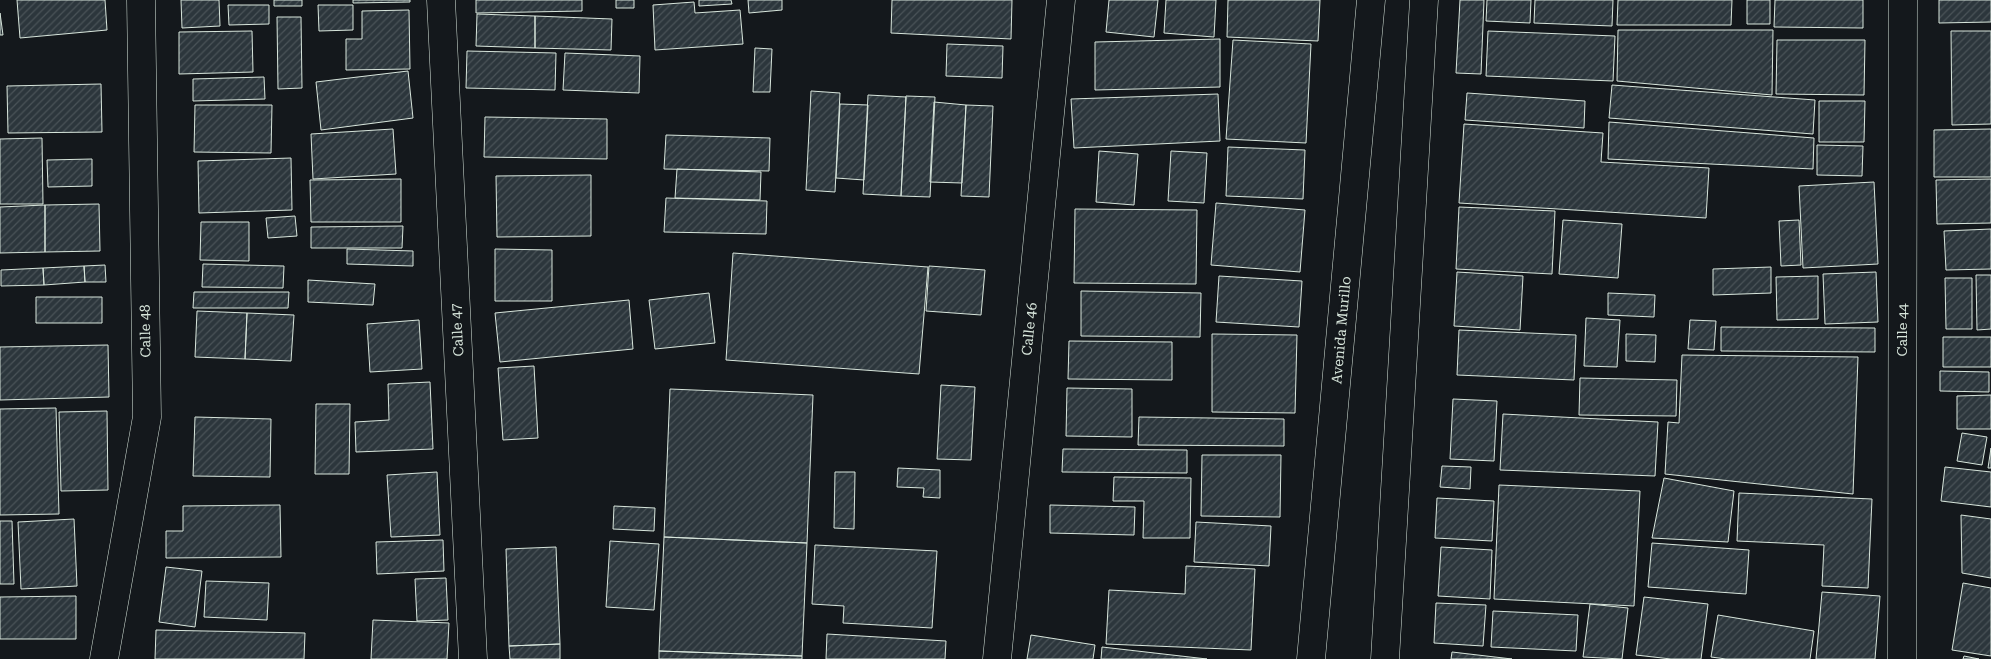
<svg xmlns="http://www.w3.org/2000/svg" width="1991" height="659" viewBox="0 0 1991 659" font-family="'Roboto Serif',serif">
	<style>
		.building { fill: url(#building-hatch); stroke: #d8e6dc }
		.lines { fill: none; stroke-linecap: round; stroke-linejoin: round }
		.street-casing { stroke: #d8e6dc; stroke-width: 29 }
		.secondary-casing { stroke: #d8e6dc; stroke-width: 29 }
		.primary-casing { stroke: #d8e6dc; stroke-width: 29 }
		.street { stroke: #14181c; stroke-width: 28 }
		.secondary { stroke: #14181c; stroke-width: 28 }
		.primary { stroke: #14181c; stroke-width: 28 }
		.labels { text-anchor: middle; stroke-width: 4; stroke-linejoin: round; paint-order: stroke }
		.street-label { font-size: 14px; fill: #d8e6dc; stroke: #14181c }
	</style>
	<defs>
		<pattern id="building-hatch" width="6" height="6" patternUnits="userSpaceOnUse" patternTransform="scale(1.25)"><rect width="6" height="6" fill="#2c363c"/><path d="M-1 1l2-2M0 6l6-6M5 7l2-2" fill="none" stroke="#4a5358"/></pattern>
	</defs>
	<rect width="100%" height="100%" fill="#14181c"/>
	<path class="building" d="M17,0H105L107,30L20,38Z
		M181,0H219L220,26L182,28Z
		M274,0H302V6H274Z
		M353,0H410V2L353,3Z
		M476,0H582V11L476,13Z
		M616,0H634V8H616Z
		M699,0H731L732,4L699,6Z
		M748,0H782V10L749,13Z
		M892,0H1012L1011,39L891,33Z
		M1109,0H1158L1154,37L1106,32Z
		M1166,0H1216L1214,37L1164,33Z
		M1228,0H1320L1318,41L1227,37Z
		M1460,0H1484L1481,74L1456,73Z
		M1487,0H1531L1530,23L1486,21Z
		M1535,0H1613L1612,26L1534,23Z
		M1618,0H1732L1731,25H1617Z
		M1747,0H1770V24H1747Z
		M1775,0H1863V28L1774,27Z
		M1939,0H1991V22L1939,23Z
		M694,2L695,13L740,10L743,44L655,50L653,5Z
		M228,5H269V24L229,25Z
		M318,5H353V30L319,31Z
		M409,10L410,69L346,70V39H362V11Z
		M0,13L3,35H0Z
		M477,14L535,16V48L476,46Z
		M535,16L612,19L611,50L535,48Z
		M277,17H301L302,88L278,89Z
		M1618,30H1773L1772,95L1617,81Z
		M252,31L253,72L179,74V32Z
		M1488,31L1615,36L1613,81L1486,76Z
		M1951,31H1991V124L1952,125Z
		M1220,39V87L1095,90V42Z
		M1233,40L1311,44L1306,143L1226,139Z
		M1777,40H1865L1864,95L1776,94Z
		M947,44L1003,46L1002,78L946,76Z
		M755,48L772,49L770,92H753Z
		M467,51L556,53L555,90L466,88Z
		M565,53L640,56L639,93L563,90Z
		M408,71L413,118L321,130L316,82Z
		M264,77L265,99L193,101V79Z
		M101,84L102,132L8,133L7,86Z
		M1612,85L1815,100L1813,134L1609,118Z
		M811,91L840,93L835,192L806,190Z
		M1467,93L1585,101L1584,128L1465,120Z
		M1218,94L1220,141L1074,148L1071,99Z
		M868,95L906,97L901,196L863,194Z
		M906,96L935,97L930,197L901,196Z
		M1819,101H1865L1864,142H1819Z
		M934,102L966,105L962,183L930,182Z
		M840,104L868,105L864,180L836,178Z
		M195,105H272L271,153L194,152Z
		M966,105L993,106L989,197L961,196Z
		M485,117L607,119V159L484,157Z
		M1609,122L1814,138L1813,169L1608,159Z
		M1464,124L1603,133L1601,162L1709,168L1706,218L1459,203Z
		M393,129L396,174L313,179L311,134Z
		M1991,129V177H1934V130Z
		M666,135L770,138L769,171L664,169Z
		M42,138L43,204H0V139Z
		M1817,145L1863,146L1862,176L1817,175Z
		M1228,147L1305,150L1303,199L1226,196Z
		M1099,151L1138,154L1134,205L1096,202Z
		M1171,151L1207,153L1204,203L1168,201Z
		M291,158L292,210L199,213L198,161Z
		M92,159V186L48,187L47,160Z
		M677,169L761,172L760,200L675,198Z
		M591,175V236L497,237L496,176Z
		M401,179V222H311L310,180Z
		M1991,179V223L1937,224L1936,180Z
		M1874,182L1878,264L1803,268L1799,186Z
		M666,198L767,201L766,234L664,232Z
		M1216,203L1305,210L1300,272L1211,265Z
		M99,204L100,251L45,252V205Z
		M45,205V252L0,253V207Z
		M1459,207L1555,211L1552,274L1456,269Z
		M1075,209L1197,210L1196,284L1074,283Z
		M295,216L297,236L268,238L266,218Z
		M1563,220L1622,224L1618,278L1559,274Z
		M1799,220L1801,265L1781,266L1779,221Z
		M201,222H249V261L200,260Z
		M403,226L402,248H311V227Z
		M1991,229V269L1946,270L1944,231Z
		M347,249L413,251V266L347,264Z
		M495,249L552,250V301H495Z
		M733,253L928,267L919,374L726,360Z
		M203,264L284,266L283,288L202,287Z
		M105,265L106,282H85L84,266Z
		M84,266L85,282L44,285L43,268Z
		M929,266L985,270L981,315L926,311Z
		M1771,267V293L1713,295V269Z
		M43,268L44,285L1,286V270Z
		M1457,272L1523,276L1520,330L1454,326Z
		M1876,272L1878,322L1825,324L1823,274Z
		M1976,275H1991V329L1977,330Z
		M1219,276L1302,281L1299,327L1216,322Z
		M1818,276V319L1777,320L1776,277Z
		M1945,278H1972V329H1946Z
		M308,280L375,284L373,305L308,302Z
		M1081,291L1201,293L1200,337L1081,336Z
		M194,292H289L288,308H193Z
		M709,293L715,343L655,349L649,300Z
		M1608,293L1655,295L1654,317L1608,315Z
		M36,297H102V323H36Z
		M629,300L633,349L500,362L495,313Z
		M197,311L247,313L245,359L195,357Z
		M247,313L294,315L291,361L245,359Z
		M1586,318L1620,320L1617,367L1584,366Z
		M419,320L422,369L370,372L367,324Z
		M1690,320L1716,321L1714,350L1688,349Z
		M1721,327L1875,328V352L1721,351Z
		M1459,330L1576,335L1574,380L1457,375Z
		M1212,334L1297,335L1295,413L1212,412Z
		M1626,334L1656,335L1655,362L1626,361Z
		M1943,337H1991V367H1943Z
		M1069,341L1172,342V380L1068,379Z
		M108,345L109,397L0,400V347Z
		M1682,355L1858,357L1853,494L1665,474L1668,422L1679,423Z
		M534,366L538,438L503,440L498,368Z
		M1940,371L1989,372V392L1940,391Z
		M1580,378L1677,380L1676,416L1579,415Z
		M430,382L433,449L356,452L355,422L389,420L388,384Z
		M941,385L975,387L971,460L937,459Z
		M1067,388L1132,389V437L1066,436Z
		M670,389L813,395L807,543L664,537Z
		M1991,395V429H1957V396Z
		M1453,399L1497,401L1494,461L1450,459Z
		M316,404H350L349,474H315Z
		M56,408L59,514L0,515V409Z
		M107,411L108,490L61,491L59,412Z
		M1503,414L1658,422L1655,476L1500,470Z
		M195,417L271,419L270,477L193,476Z
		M1139,417L1284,419V446L1138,445Z
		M1962,433L1987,437L1982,465L1957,461Z
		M1991,448V468H1988Z
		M1063,449L1187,450V473L1062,472Z
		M1202,455H1281L1280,517L1201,516Z
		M1442,466L1471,467L1470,489L1440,487Z
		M1945,467L1991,472V507L1941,501Z
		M898,468L940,470V498L923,497L924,488L897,487Z
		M437,472L440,535L391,537L387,475Z
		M835,472H855L854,529L834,528Z
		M1114,477L1191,478L1190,538H1143L1144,501H1113Z
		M1664,478L1734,491L1728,542L1652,538Z
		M1499,485L1640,491L1634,606L1494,599Z
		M1739,493L1872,499L1868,588L1822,586L1824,545L1737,541Z
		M1437,498L1494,501L1492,541L1435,538Z
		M280,505L281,557L166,558V531H183V506Z
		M1050,505L1135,507L1134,535L1050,533Z
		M614,506L655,508L654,531L613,529Z
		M1961,515L1991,519V578L1962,573Z
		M74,519L77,586L21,589L18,522Z
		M0,521H12L14,584H0Z
		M1196,522L1271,526L1269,566L1194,562Z
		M664,537L807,543L802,656L659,651Z
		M443,540L444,571L377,574L376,542Z
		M610,541L659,544L654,610L606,607Z
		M1652,543L1749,550L1746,594L1648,587Z
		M815,545L937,551L932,628L843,623L844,606L812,604Z
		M556,547L560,644L509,646L506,549Z
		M1441,547L1492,550L1490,599L1438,596Z
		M1186,566L1255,569L1251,650L1106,644L1109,590L1185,594Z
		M166,567L202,571L195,627L159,622Z
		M446,578L448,620L417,621L415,579Z
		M206,581L269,583L267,620L204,617Z
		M1963,583L1991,588V656L1952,650Z
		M1822,592L1880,596L1875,659H1816Z
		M76,596V639H0V597Z
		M1644,597L1708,604L1701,659H1671L1636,655Z
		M1436,603L1486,605L1483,646L1434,643Z
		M1590,604L1628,608L1622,659L1583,657Z
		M1493,611L1578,615L1576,651L1491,647Z
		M1718,615L1814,631L1810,659H1726L1711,657Z
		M373,620L449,623L447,659H371Z
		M156,630L305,633L304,659H155Z
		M827,634L946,641L945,659H826Z
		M1031,635L1095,645L1093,659H1027Z
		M560,644V659H510L509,646Z
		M1102,647L1207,659H1101Z
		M659,651L802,656V659H659Z
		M1452,652L1512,659H1451Z
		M1964,656L1979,659H1963Z"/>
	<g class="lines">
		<defs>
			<path id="street" d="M441,0L473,659
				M997,659L1061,0
				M1902,659L1903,0"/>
			<path id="secondary" d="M104,659L147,417L141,0"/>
			<path id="primary" d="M1311,659L1371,0
				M1385,659L1424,0"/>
		</defs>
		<use href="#street" class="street-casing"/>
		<use href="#secondary" class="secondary-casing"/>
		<use href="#primary" class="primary-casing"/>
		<use href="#street" class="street"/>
		<use href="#secondary" class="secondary"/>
		<use href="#primary" class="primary"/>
	</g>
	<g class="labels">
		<g class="street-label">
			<text transform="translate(1029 329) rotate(-84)" y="5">Calle 46</text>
			<text transform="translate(457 330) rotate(-93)" y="5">Calle 47</text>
			<text transform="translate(1341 330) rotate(-85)" y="5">Avenida Murillo</text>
			<text transform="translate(1902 330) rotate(-90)" y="5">Calle 44</text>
			<text transform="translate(145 331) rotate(-91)" y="5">Calle 48</text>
		</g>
	</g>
</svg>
